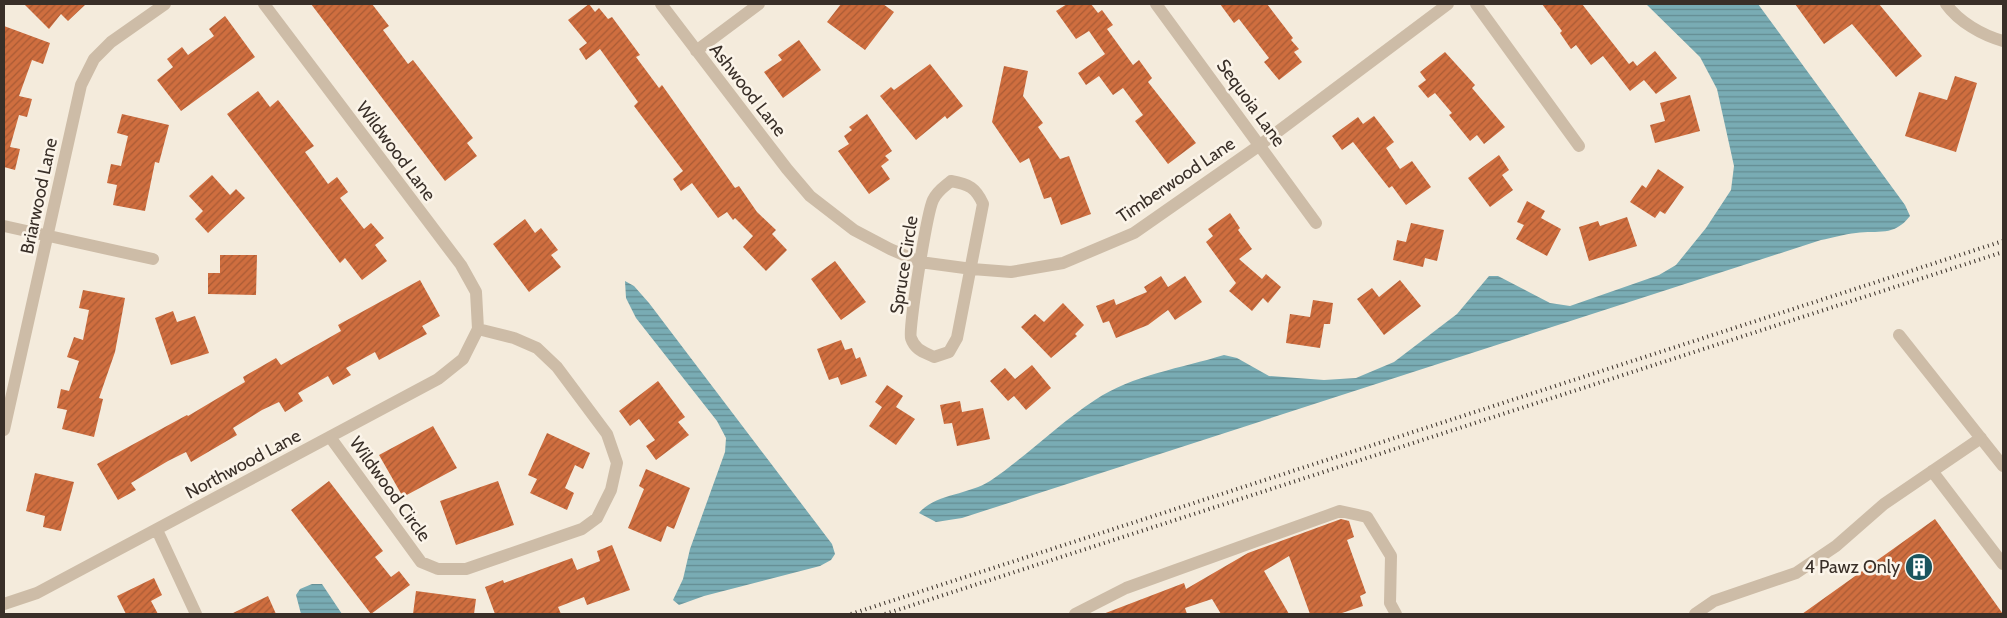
<svg xmlns="http://www.w3.org/2000/svg" width="2007" height="618" viewBox="0 0 2007 618" font-family="Cabin,sans-serif">
	<style>
		.water { fill: url(#water-rules) }
		.building { fill: url(#building-hatch) }
		.lines { fill: none; stroke-linecap: round; stroke-linejoin: round }
		.minor { stroke: #cdbca7; stroke-width: 12 }
		.rail { stroke: #392f28; stroke-width: 4; stroke-dasharray: 1 4; stroke-linecap: butt }
		.labels { text-anchor: middle; stroke-width: 5; stroke-linejoin: round; paint-order: stroke }
		.street-label { font-size: 18px; fill: #392f28; stroke: #fbf4e9 }
		.poi-label { font-size: 18px; fill: #392f28; stroke: #fbf4e9; text-anchor: end }
	</style>
	<defs>
		<pattern id="water-rules" width="6" height="5" patternUnits="userSpaceOnUse" patternTransform="scale(1.25)"><rect width="6" height="5" fill="#79acb4"/><path d="M0 2.5h6" fill="none" stroke="#648c92"/></pattern>
		<pattern id="building-hatch" width="6" height="6" patternUnits="userSpaceOnUse" patternTransform="scale(1.25)"><rect width="6" height="6" fill="#cf6e3f"/><path d="M-1 1l2-2M0 6l6-6M5 7l2-2" fill="none" stroke="#a95b35"/></pattern>
	</defs>
	<rect width="100%" height="100%" fill="#f4ebdc"/>
	<path class="water" d="M1646,4H1758L1905,205L1910,216C1894,237 1878,230 1856,233C1844,234 1832,238 1821,240L962,518L936,522L919,513C935,494 968,495 990,481C1027,456 1058,424 1095,400C1132,375 1182,368 1224,355L1237,358L1269,376L1324,380L1356,378L1394,362L1457,314L1489,276H1498L1550,303L1570,306L1659,275L1676,265L1706,228L1731,190L1734,166L1717,89L1700,57Z
		M625,281L634,286L649,303L832,544L835,554L831,560L820,566L704,596L679,605L673,600L683,579L690,549L725,452L726,438L717,421L636,318L626,298Z
		M312,584H322L342,614H301L296,595L300,589Z"/>
	<path class="building" d="M24,4H86L68,21L61,14L49,29Z
		M311,4H372L389,26L383,30L408,64L413,60L473,138L467,143L477,156L445,181Z
		M589,4L595,12L599,8L608,19L612,17L640,55L636,57L659,88L662,85L735,188L739,186L757,212L776,230L772,234L787,250L766,271L743,247L753,236L735,218L733,220L727,212L718,218L692,183L681,191L673,179L683,171L634,106L638,102L600,49L586,60L579,49L587,43L568,20Z
		M841,4H883L894,12L865,50L827,22Z
		M1067,4H1091L1098,13L1102,10L1113,25L1107,29L1133,65L1139,60L1152,78L1148,82L1196,143L1168,164L1135,121L1143,115L1123,88L1113,95L1099,76L1086,85L1078,73L1105,54L1089,31L1076,39L1056,11Z
		M1220,4H1267L1293,38L1291,40L1299,49L1294,52L1302,62L1279,80L1264,62L1269,58L1239,19L1234,23Z
		M1542,4H1582L1629,64L1633,61L1637,66L1655,51L1677,78L1656,94L1644,80L1630,91L1603,56L1591,65L1576,45L1571,49L1560,33L1562,31Z
		M1795,4H1879L1922,56L1896,77L1852,24L1824,44Z
		M225,16L255,57L181,111L157,80L173,67L167,59L182,47L188,55L214,36L209,29Z
		M4,26L50,43L43,64L32,60L19,96L32,99L27,117L19,115L10,147L20,149L15,170L4,167Z
		M799,40L821,70L783,98L764,72L782,60L778,55Z
		M1445,52L1475,85L1472,88L1505,127L1484,144L1477,135L1470,141L1449,115L1452,113L1435,93L1428,98L1418,86L1426,80L1420,72Z
		M930,64L963,106L947,119L945,116L916,140L880,96L891,87L894,90Z
		M1004,66L1028,71L1023,96L1043,123L1038,127L1060,159L1069,156L1091,214L1061,225L1051,197L1044,199L1029,158L1020,163L992,122Z
		M1955,76L1977,83L1956,152L1905,136L1919,92L1947,100Z
		M258,91L270,107L278,100L314,146L305,152L328,184L337,177L348,192L340,198L364,229L371,223L384,238L375,245L387,261L362,280L345,258L340,263L227,114Z
		M1690,95L1700,131L1655,143L1650,125L1665,121L1660,103Z
		M122,114L169,125L159,163L155,162L145,211L113,205L117,185L107,183L111,164L121,166L128,136L117,133Z
		M867,114L892,151L885,156L889,160L881,166L890,179L869,194L838,151L849,144L844,136L852,130L849,127Z
		M1374,116L1394,142L1386,148L1400,169L1412,161L1431,187L1406,205L1392,186L1389,188L1353,142L1342,150L1332,136L1358,117L1363,124Z
		M1499,155L1509,170L1502,175L1513,190L1490,207L1468,178Z
		M1658,169L1684,187L1665,214L1660,211L1655,218L1630,202L1642,185L1646,188Z
		M212,175L230,195L236,189L245,198L208,233L195,219L203,211L189,196Z
		M1527,201L1545,211L1541,218L1561,229L1547,256L1516,239L1524,225L1517,222Z
		M1230,213L1240,228L1238,230L1252,249L1239,259L1262,279L1266,274L1281,287L1268,303L1263,298L1252,311L1229,291L1236,283L1206,242L1213,236L1208,229Z
		M1627,217L1637,246L1589,261L1579,227L1598,221L1600,226Z
		M525,219L535,233L541,228L558,250L551,255L561,267L529,292L493,244Z
		M1411,223L1444,230L1437,261L1425,258L1423,267L1393,260L1397,240L1406,242Z
		M220,255H257L256,295L208,294V273H220Z
		M835,261L866,302L841,320L811,279Z
		M1161,276L1168,287L1185,276L1202,302L1175,320L1168,310L1148,325L1116,338L1109,321L1103,323L1096,306L1114,299L1116,305L1147,292L1144,287Z
		M420,280L440,316L422,326L427,334L379,360L375,352L346,368L351,375L333,385L328,376L298,393L303,401L285,412L279,402L262,410L233,428L237,435L191,462L186,452L168,461L131,483L136,490L118,500L97,464L187,415L188,416L245,382L243,377L276,358L281,365L341,331L338,325Z
		M1400,280L1421,306L1384,335L1357,299L1372,288L1379,297Z
		M83,290L125,298L115,352L99,398L103,399L94,437L62,429L67,410L57,408L61,389L69,391L79,361L67,357L74,337L83,340L89,310L79,308Z
		M1313,300L1333,303L1330,324H1324L1320,348L1286,343L1290,314L1310,317Z
		M1063,303L1084,325L1075,334L1077,336L1051,358L1021,327L1035,314L1044,322Z
		M173,311L177,322L195,316L209,353L171,365L155,318Z
		M841,340L845,350L852,348L856,359L860,357L867,376L841,385L838,377L829,380L817,349Z
		M1032,365L1051,388L1026,410L1014,396L1008,401L990,381L1005,368L1015,379Z
		M658,381L685,417L678,422L689,435L656,460L646,446L655,440L639,419L630,426L619,411Z
		M887,385L903,396L896,407L915,419L896,445L869,426L882,407L875,402Z
		M960,401L962,412L983,408L990,439L957,446L952,423L944,424L940,405Z
		M433,426L457,468L403,497L379,455Z
		M547,433L590,453L583,469L575,465L565,488L574,493L567,510L530,493L537,479L528,475Z
		M646,469L690,488L674,529L667,526L661,542L628,528L644,489L639,486Z
		M35,473L74,482L61,531L43,527L45,516L26,511Z
		M329,481L383,551L375,557L391,577L399,571L410,585L371,614L291,510Z
		M498,481L514,525L456,545L440,501Z
		M1341,519L1349,521L1354,537L1347,540L1366,593L1360,596L1363,606L1339,614H1310L1289,556L1264,571L1289,614H1221L1212,599L1185,608L1187,614H1103L1184,583L1186,589L1248,553Z
		M1935,519L2003,614H1802Z
		M612,545L630,590L587,605L584,597L558,607L561,614H495L485,587L503,580L504,583L572,558L577,570L600,561L597,551Z
		M154,578L162,595L151,601L158,614H126L117,596Z
		M416,591L476,599L474,614H413Z
		M268,596L276,614H231Z"/>
	<g class="lines">
		<path class="minor" d="M264,4L461,265L476,292L478,329
			M661,4L787,169L810,196L854,230L890,249L920,262L972,269L1011,272L1063,263L1134,233L1260,145L1448,4
			M1156,4L1316,223
			M1476,4L1579,146
			M1946,4C1959,22 1982,35 2003,41
			M696,51L759,4
			M951,181C969,184 976,188 983,204L957,338L949,352L934,357C924,352 915,350 911,338C908,330 927,213 933,200C937,191 944,187 951,181Z
			M4,226L153,259
			M1899,335L2003,466
			M4,430L81,85L94,59L111,42L165,4
			M330,437L421,562L438,569H466L582,529L597,518L611,490L617,463L607,434L557,367L537,348L514,338L478,329
			M1932,471L2003,564
			M157,530L196,614
			M4,604L37,593L438,379L463,359L478,329
			M1075,614L1126,588L1340,511L1367,517L1391,556L1390,603L1396,614
			M1695,614L1714,601L1796,573L1836,546L1884,504L1981,438"/>
		<path class="rail" d="M851,614L2003,241
			M885,614L2003,252"/>
	</g>
	<defs>
		<symbol id="building-disc" viewBox="-11 -11 22 22"><circle r="9.5" fill="#1a545e" stroke="#fbf4e9"/><path d="M-4-6H4V6H1V3H-1V6H-4ZM-2.5-4.3h1.7v1.8h-1.7ZM.8-4.3h1.7v1.8H.8ZM-2.5-1h1.7V.8h-1.7ZM.8-1h1.7V.8H.8Z" fill="#fff"/></symbol>
	</defs>
	<g fill-rule="evenodd">
		<use href="#building-disc" x="1903" y="551" width="32" height="32"/>
	</g>
	<g class="labels">
		<g class="street-label">
			<text transform="translate(748 90) rotate(52)" y="6">Ashwood Lane</text>
			<text transform="translate(1251 103) rotate(54)" y="6">Sequoia Lane</text>
			<text transform="translate(396 151) rotate(53)" y="6">Wildwood Lane</text>
			<text transform="translate(1176 180) rotate(-34)" y="6">Timberwood Lane</text>
			<text transform="translate(39 196) rotate(-78)" y="6">Briarwood Lane</text>
			<text transform="translate(904 265) rotate(-81)" y="6">Spruce Circle</text>
			<text transform="translate(243 464) rotate(-28)" y="6">Northwood Lane</text>
			<text transform="translate(390 489) rotate(54)" y="6">Wildwood Circle</text>
		</g>
		<g class="poi-label">
			<text x="1900" y="573">4 Pawz Only</text>
		</g>
	</g>
	<rect width="2007" height="618" fill="none" stroke="#392f28" stroke-width="10"/>
</svg>
